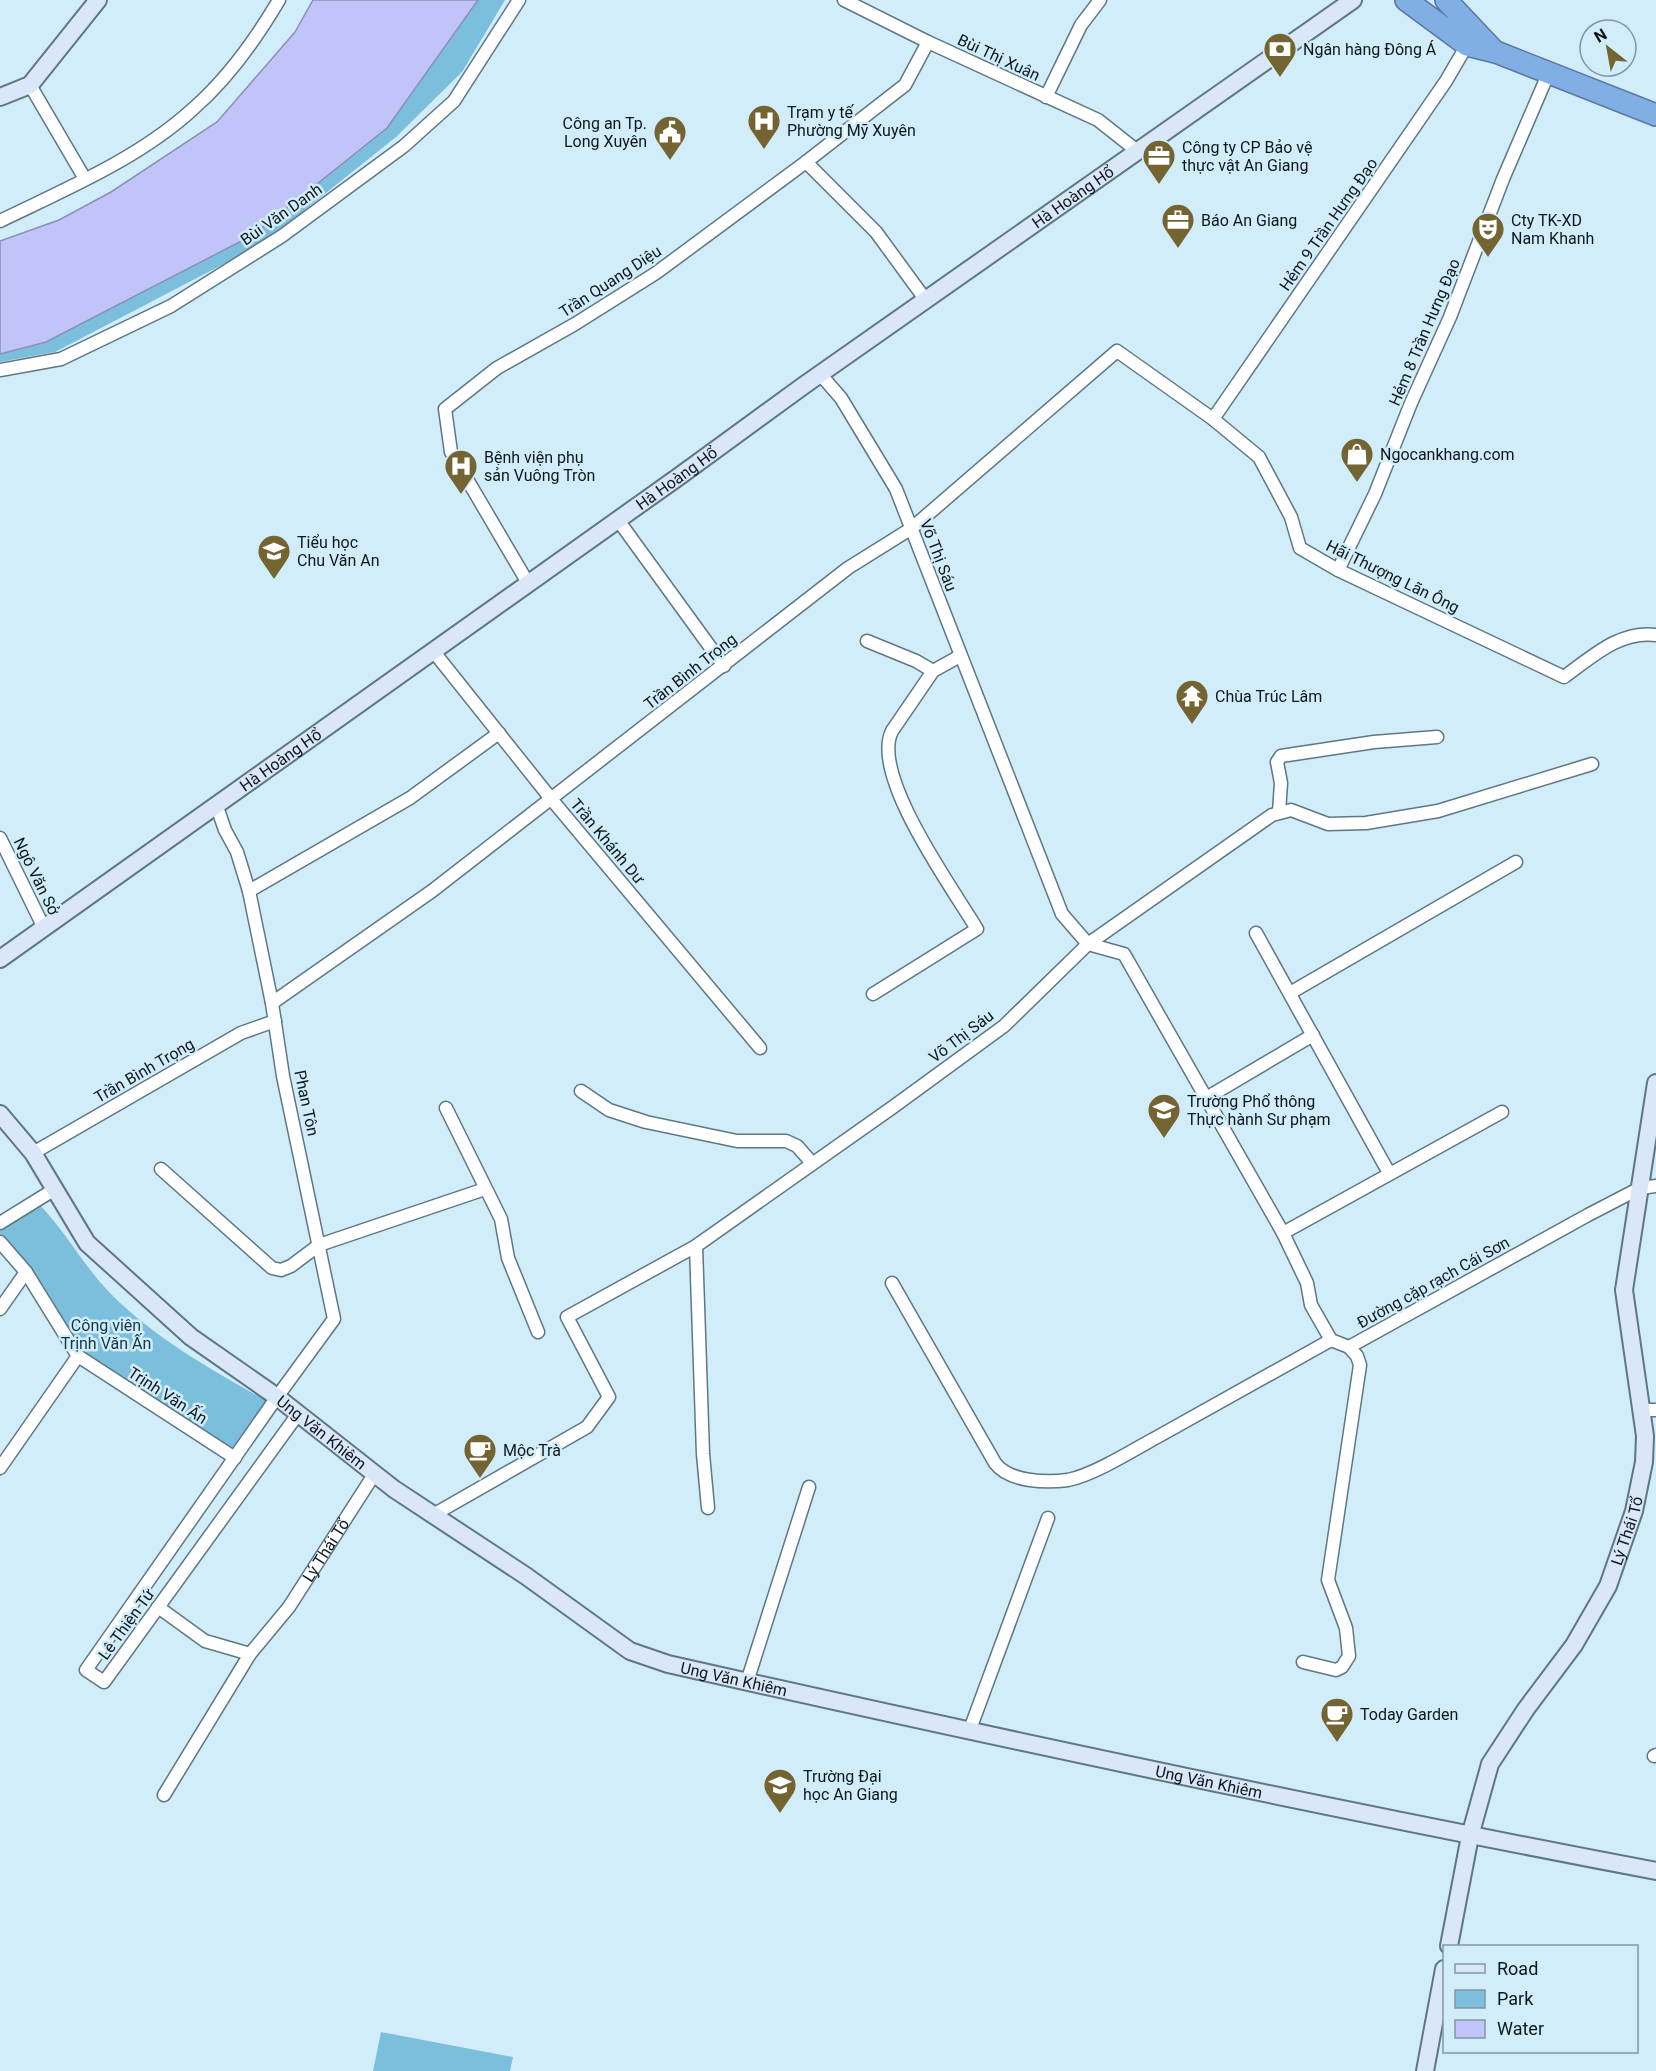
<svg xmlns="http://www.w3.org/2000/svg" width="1656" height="2071" viewBox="0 0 1656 2071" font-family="Roboto,sans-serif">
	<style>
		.green { fill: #7cbfdd }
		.water { fill: #c0c4f8; stroke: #8a90b6; stroke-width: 1.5 }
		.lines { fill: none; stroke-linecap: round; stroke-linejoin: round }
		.street-casing { stroke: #5e7782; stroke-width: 15 }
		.secondary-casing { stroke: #5e7782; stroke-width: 20 }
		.highway-casing { stroke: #59799f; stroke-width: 24 }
		.street { stroke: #fff; stroke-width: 12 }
		.secondary { stroke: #dae7f8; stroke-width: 16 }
		.highway { stroke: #82aee6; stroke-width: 21 }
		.labels { text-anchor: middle; stroke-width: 5; stroke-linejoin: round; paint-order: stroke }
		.poi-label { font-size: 16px; fill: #0d171b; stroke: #d2edfa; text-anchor: start }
		.street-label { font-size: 16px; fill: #0d171b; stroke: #d2edfa }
		.park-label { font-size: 16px; fill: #113645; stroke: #d2edfa }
	</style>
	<rect width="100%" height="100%" fill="#d2edfa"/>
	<path class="green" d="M478,0H505L462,72L396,137L262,244L55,352L0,362V354L46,342L253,235L387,128Z
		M37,1202C65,1230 84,1267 112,1295C158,1341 216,1372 272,1404L235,1458L78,1356L0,1242V1224Z
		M381,2032L513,2057L510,2071H373Z"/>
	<path class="water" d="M313,0H478L387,128L253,235L46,342L0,354V241L59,220L111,192L217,122L295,32Z"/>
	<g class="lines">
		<defs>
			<g id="street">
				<path d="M844,0L928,42L1098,120L1136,150"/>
				<path d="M30,85L85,179"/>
				<path d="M1046,97L1081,25L1100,0"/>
				<path d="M806,162L876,232L925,299"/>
				<path d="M0,221C66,189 140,158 194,108C228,78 256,39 279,0"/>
				<path d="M0,370L61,359L171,306L282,236L404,146L454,101L519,0"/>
				<path d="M820,374L841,398L896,489L1062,914L1088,944"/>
				<path d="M1213,419L1446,81L1467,45"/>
				<path d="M618,520L724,666"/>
				<path d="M1338,570L1375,494L1411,403L1450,317L1503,179L1549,72"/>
				<path d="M528,583L451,452L445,409L497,368L575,324L656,273L806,162L905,85L928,42"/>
				<path d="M867,641L916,661L933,671"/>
				<path d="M434,652L552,800L760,1048"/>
				<path d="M216,804L225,830L237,852L249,891L272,1003L283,1076L334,1319L277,1397L86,1670L104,1682L298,1414"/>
				<path d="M1279,812L1281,783L1277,762L1281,756L1374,742L1437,737"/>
				<path d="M0,838L44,928"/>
				<path d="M249,891L410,798L499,733"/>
				<path d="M1256,933L1389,1173"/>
				<path d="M1088,944L1124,954L1283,1233L1307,1283L1311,1305L1331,1340L1349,1347L1588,1215L1640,1188L1656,1186"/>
				<path d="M1290,993L1516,862"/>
				<path d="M873,994L977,929C953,889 870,775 892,731L933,671L960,656"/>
				<path d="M272,1003L432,891L848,568L912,528L1117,351L1213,419L1259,457L1291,517L1300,548L1338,570L1564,677C1592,657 1620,630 1656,635"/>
				<path d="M581,1091L609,1110L646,1122L737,1141H786L797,1146L812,1163"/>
				<path d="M1208,1097L1313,1035"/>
				<path d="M446,1108L501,1219L508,1258L538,1332"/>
				<path d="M33,1153L241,1033L275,1021"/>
				<path d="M161,1169L272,1268L281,1270L291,1266L319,1245L485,1189"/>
				<path d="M0,1223L55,1189"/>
				<path d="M1283,1233L1502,1112"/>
				<path d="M0,1242L26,1272L78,1356L235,1458"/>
				<path d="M696,1246L703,1454L708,1508"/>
				<path d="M892,1283L995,1463C1009,1482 1046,1483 1068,1480C1094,1475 1135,1449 1159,1436C1216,1404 1273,1372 1331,1340"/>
				<path d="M0,1309L26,1272"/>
				<path d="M1643,1410H1656"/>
				<path d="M0,1468L78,1356"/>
				<path d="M433,1515L587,1427L609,1397L567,1317L696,1246L893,1107L1004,1026L1088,944L1272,815L1291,810L1328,824L1366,823L1438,811L1592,764"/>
				<path d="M158,1607L205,1641L250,1654"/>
				<path d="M1303,1662L1336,1670L1342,1667L1349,1656L1346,1628L1328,1580L1360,1365L1357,1356L1349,1347"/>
				<path d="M747,1682L809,1487"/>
				<path d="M969,1732L1048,1518"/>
				<path d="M1654,1756L1656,1755"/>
				<path id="s1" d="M164,1795L250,1654L289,1607L375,1473"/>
			</g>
			<g id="secondary">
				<path d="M0,97L30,85L98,0"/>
				<path id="s2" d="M0,959L681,475L803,386L1353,0"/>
				<path id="s3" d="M0,1114L33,1153L87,1243L191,1337L277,1397L394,1489L526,1576L630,1651L668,1664C997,1738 1325,1808 1656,1871"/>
				<path id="s4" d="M1449,1946L1470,1836L1490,1764L1526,1709L1574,1645L1608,1586L1634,1511L1644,1462L1645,1436L1624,1290L1656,1083"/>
				<path d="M1425,2071L1444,1969"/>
			</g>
			<path id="highway" d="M1406,0L1467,45L1496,52L1656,115
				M1446,0L1495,52"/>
		</defs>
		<use href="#street" class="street-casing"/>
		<use href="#secondary" class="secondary-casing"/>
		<use href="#highway" class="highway-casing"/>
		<use href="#street" class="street"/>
		<use href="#secondary" class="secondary"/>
		<use href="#highway" class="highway"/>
	</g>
	<defs>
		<symbol id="bank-pin" viewBox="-11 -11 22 30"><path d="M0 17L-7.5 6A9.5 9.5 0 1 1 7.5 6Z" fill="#736432" stroke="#d2edfa"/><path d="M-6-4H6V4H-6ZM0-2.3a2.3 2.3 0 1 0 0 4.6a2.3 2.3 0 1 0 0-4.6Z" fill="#fff"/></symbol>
		<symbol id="hospital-pin" viewBox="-11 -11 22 30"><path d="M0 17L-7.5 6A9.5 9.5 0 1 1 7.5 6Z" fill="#736432" stroke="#d2edfa"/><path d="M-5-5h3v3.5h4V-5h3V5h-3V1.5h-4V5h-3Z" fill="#fff"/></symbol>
		<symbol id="civic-pin" viewBox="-11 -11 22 30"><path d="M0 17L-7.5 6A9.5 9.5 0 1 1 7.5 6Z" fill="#736432" stroke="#d2edfa"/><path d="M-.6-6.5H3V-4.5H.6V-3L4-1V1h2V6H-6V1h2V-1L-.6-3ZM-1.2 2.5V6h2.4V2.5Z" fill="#fff"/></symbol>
		<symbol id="office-pin" viewBox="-11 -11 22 30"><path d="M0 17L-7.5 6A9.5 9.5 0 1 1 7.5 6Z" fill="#736432" stroke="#d2edfa"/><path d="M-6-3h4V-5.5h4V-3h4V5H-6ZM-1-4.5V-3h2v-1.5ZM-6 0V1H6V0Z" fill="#fff"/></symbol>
		<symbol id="theatre-pin" viewBox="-11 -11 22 30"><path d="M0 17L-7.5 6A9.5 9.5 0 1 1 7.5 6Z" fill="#736432" stroke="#d2edfa"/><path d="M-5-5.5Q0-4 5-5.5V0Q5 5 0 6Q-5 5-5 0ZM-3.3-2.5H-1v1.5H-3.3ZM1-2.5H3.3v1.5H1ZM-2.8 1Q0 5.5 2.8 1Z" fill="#fff"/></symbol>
		<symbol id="shop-pin" viewBox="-11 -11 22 30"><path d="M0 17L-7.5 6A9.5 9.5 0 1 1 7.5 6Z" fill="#736432" stroke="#d2edfa"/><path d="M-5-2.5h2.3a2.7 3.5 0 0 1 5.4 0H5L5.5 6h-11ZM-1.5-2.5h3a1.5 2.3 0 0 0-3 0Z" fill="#fff"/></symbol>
		<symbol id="school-pin" viewBox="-11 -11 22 30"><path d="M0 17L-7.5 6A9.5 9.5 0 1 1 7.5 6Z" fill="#736432" stroke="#d2edfa"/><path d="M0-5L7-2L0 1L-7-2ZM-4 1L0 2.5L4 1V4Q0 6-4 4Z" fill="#fff"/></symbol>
		<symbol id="temple-pin" viewBox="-11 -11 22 30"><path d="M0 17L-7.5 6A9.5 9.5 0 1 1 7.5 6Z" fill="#736432" stroke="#d2edfa"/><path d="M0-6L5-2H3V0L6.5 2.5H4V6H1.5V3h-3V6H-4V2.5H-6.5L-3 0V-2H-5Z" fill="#fff"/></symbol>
		<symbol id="cafe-pin" viewBox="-11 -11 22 30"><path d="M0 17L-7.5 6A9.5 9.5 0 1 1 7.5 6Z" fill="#736432" stroke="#d2edfa"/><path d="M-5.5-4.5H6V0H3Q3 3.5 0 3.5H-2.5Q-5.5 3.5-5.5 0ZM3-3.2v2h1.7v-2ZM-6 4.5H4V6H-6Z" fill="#fff"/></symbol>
		<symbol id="university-pin" viewBox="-11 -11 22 30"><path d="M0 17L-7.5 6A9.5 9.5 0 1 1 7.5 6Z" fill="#736432" stroke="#d2edfa"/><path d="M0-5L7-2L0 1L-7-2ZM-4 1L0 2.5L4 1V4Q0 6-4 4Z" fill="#fff"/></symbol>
	</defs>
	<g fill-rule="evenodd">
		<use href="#bank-pin" x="1261" y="30" width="38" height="52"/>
		<use href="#hospital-pin" x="745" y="102" width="38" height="52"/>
		<use href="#civic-pin" x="651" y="113" width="38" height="52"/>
		<use href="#office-pin" x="1140" y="137" width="38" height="52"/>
		<use href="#office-pin" x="1159" y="201" width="38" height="52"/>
		<use href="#theatre-pin" x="1469" y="210" width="38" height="52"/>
		<use href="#shop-pin" x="1338" y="435" width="38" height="52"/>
		<use href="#hospital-pin" x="442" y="447" width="38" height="52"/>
		<use href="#school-pin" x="255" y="532" width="38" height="52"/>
		<use href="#temple-pin" x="1173" y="677" width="38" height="52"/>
		<use href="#school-pin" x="1145" y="1091" width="38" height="52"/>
		<use href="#cafe-pin" x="461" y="1431" width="38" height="52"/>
		<use href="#cafe-pin" x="1318" y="1695" width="38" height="52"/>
		<use href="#university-pin" x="761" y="1766" width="38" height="52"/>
	</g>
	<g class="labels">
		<g class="poi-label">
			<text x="1303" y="55">Ngân hàng Đông Á</text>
			<text x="787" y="118">Trạm y tế<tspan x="787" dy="18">Phường Mỹ Xuyên</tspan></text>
			<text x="647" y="129" text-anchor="end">Công an Tp.<tspan x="647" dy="18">Long Xuyên</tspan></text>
			<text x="1182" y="153">Công ty CP Bảo vệ<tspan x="1182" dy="18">thực vật An Giang</tspan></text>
			<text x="1201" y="226">Báo An Giang</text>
			<text x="1511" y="226">Cty TK-XD<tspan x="1511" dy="18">Nam Khanh</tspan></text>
			<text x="1380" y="460">Ngocankhang.com</text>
			<text x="484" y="463">Bệnh viện phụ<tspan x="484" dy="18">sản Vuông Tròn</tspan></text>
			<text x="297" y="548">Tiểu học<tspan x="297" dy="18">Chu Văn An</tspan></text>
			<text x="1215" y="702">Chùa Trúc Lâm</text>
			<text x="1187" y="1107">Trường Phổ thông<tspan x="1187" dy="18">Thực hành Sư phạm</tspan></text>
			<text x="503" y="1456">Mộc Trà</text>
			<text x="1360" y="1720">Today Garden</text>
			<text x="803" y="1782">Trường Đại<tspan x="803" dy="18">học An Giang</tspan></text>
		</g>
		<g class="street-label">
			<text transform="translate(999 57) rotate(25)" y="6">Bùi Thị Xuân</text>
			<text dy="6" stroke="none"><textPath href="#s2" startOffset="1316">Hà Hoàng Hổ</textPath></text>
			<text transform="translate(281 214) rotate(-35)" y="6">Bùi Văn Danh</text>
			<text transform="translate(1328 224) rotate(-55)" y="6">Hẻm 9 Trần Hưng Đạo</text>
			<text transform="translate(610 281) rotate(-33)" y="6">Trần Quang Diệu</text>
			<text transform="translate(1424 332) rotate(-67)" y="6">Hẻm 8 Trần Hưng Đạo</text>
			<text dy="6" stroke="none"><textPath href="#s2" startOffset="830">Hà Hoàng Hổ</textPath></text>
			<text transform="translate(939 555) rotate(69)" y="6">Võ Thị Sáu</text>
			<text transform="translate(1393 576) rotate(26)" y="6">Hãi Thượng Lãn Ông</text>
			<text transform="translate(690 671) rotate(-38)" y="6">Trần Bình Trọng</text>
			<text dy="6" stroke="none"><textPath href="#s2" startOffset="344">Hà Hoàng Hổ</textPath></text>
			<text transform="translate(608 841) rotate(50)" y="6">Trần Khánh Dư</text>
			<text transform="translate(37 876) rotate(64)" y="6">Ngô Văn Sở</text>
			<text transform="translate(961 1036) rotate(-37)" y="6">Võ Thị Sáu</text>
			<text transform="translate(144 1070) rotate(-30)" y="6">Trần Bình Trọng</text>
			<text transform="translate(307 1103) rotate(78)" y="6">Phan Tôn</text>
			<text transform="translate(1433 1282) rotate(-29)" y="6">Đường cặp rạch Cái Sơn</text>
			<text transform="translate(168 1395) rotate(33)" y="6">Trịnh Văn Ấn</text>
			<text dy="6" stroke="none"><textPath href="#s3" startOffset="458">Ung Văn Khiêm</textPath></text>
			<text dy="6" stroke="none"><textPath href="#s4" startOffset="459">Lý Thái Tổ</textPath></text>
			<text dy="6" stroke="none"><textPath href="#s1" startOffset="294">Lý Thái Tổ</textPath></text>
			<text transform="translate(126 1624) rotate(-54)" y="6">Lê Thiện Tứ</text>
			<text dy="6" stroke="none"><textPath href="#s3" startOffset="944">Ung Văn Khiêm</textPath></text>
			<text dy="6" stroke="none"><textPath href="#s3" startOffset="1430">Ung Văn Khiêm</textPath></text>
		</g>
		<g class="park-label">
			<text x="106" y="1331">Công viên<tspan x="106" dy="18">Trịnh Văn Ấn</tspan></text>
		</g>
	</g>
	<rect x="1443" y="1945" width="195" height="108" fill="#d2edfa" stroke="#8397a1" stroke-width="1.5"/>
	<rect x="1455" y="1964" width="30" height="9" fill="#dae7f8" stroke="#8397a1" stroke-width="1.5"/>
	<text x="1497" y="1975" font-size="18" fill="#0d171b">Road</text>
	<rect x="1455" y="1990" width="30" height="18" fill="#7cbfdd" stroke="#8397a1" stroke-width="1.5"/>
	<text x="1497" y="2005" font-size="18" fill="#0d171b">Park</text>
	<rect x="1455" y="2020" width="30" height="18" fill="#c0c4f8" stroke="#8397a1" stroke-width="1.5"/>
	<text x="1497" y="2035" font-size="18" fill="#0d171b">Water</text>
	<g transform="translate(1608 48) rotate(329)"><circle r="28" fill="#d2edfa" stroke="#8397a1" stroke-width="1.5"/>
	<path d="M0-4.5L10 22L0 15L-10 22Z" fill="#736432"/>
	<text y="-9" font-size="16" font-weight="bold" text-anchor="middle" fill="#0d171b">N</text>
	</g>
</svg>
